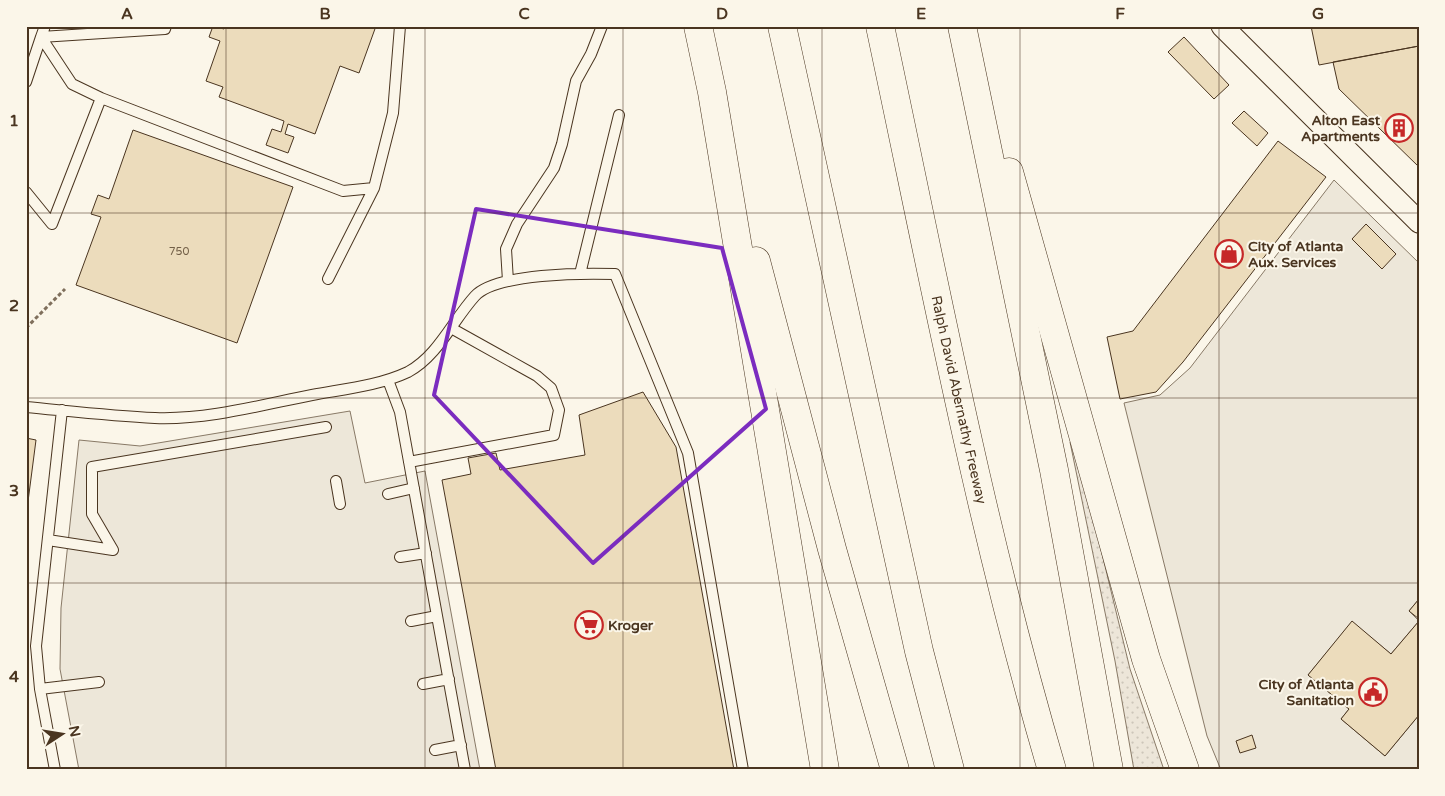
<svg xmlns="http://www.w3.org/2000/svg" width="1445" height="796" viewBox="0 0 1445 796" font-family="'Varela Round',sans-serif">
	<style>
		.grass { fill: url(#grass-dots); stroke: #887966 }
		.parking { fill: #ede7d9; stroke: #887966 }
		.building { fill: #ecdcbc; stroke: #4a3520 }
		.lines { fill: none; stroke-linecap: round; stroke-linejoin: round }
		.service-casing { stroke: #4a3520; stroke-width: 12 }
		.minor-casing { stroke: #4a3520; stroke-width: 23 }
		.motorway-casing { stroke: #4a3520; stroke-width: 29 }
		.path { stroke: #7f6f5c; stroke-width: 3; stroke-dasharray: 4 2.5; stroke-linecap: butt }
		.service { stroke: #fbf6e9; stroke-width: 10 }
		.minor { stroke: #fbf6e9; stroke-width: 21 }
		.motorway { stroke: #fbf6e9; stroke-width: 28 }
		.marked { fill: none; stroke: #7b2cbf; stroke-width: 4; stroke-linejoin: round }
		.grid { fill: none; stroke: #4a3520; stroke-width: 1; stroke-opacity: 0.55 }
		.labels { text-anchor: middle; stroke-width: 4; stroke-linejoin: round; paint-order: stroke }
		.number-label { font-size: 11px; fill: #725f47 }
		.poi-label { font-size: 14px; font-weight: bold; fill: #4a3520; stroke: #fbf6e9; text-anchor: end }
		.street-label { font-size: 14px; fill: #4a3520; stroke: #fbf6e9 }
		.neatline { fill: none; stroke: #4a3520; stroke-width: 2 }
		.grid-label { font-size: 16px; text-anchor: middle; font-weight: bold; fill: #4a3520 }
	</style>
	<defs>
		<pattern id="grass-dots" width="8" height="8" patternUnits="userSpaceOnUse" patternTransform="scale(1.25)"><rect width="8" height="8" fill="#ede6d9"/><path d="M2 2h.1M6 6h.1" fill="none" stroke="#cdc6ba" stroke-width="1.8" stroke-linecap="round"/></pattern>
	</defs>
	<rect width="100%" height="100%" fill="#fbf6e9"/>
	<path class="grass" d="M1070,442L1076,447L1130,669L1164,770H1134L1115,661Z"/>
	<path class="parking" d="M1334,180L1419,263V599L1409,611L1419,621L1391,654L1352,622L1308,675L1349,709L1341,719L1385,756L1419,715V770H1221L1207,736L1124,403L1160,395L1190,368Z
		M350,411L365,483L425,471L480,770H79L60,669L61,608L79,440L140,446Z"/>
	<path class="building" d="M213,26L224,29L225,26H376L359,73L340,66L315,134L288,124L285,134L294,137L288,153L266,145L272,129L281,132L284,121L219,97L223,87L206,81L220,41L209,37Z
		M1311,26H1419V46L1319,65Z
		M1184,37L1229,85L1214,99L1168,52Z
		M1419,46V167L1339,89L1333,62Z
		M1244,111L1268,133L1257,146L1232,123Z
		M133,130L293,187L237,343L76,285L101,217L91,214L98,195L109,199Z
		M1278,141L1326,177L1183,362L1156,392L1120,399L1107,337L1133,331Z
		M1366,224L1396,254L1382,269L1352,239Z
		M643,392L676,447L734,770H496L442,480L471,474L468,458L496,453L500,470L585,455L579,415Z
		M26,438L36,440L26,517Z
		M1419,599V619L1409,611Z
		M1352,621L1391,654L1419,621V715L1385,756L1341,719L1349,709L1308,675Z
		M1252,735L1256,748L1240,753L1236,741Z"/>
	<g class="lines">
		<defs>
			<path id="service" d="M45,26L41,37L72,84L101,98L343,191L374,188
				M26,82L41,37L165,29L166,26
				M26,192L52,224L101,98
				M580,274L619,115
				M328,279L374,188L393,113L400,26
				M508,281L506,249L517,224L554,168L562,144L576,81L591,54L602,26
				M388,380L400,412L465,770
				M26,407C69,411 112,416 155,418C207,420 261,405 312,395C344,389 378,386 408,372C438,356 453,320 475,296C496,273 585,273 615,274L688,453L743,770
				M409,462L554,435L559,410L551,388L537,376L451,328
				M336,481L340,504
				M388,494L414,488
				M48,540L113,550
				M113,550L92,514V467L326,427
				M400,557L426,553
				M411,621L437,616
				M423,684L449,679
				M40,689L99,682
				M435,750L461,745
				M55,770L40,689L36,646L62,410"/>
			<path id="minor" d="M1222,26L1419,222"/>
			<g id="motorway">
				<path d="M698,26L712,92L825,770"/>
				<path d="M782,26L919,651L950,770"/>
				<path id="s1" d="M880,26C933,275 980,526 1052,770"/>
				<path d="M962,26L1054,470L1109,770"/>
				<path d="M1009,172L1146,659L1185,770"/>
				<path d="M756,261L832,549L895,770"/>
			</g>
		</defs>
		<use href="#service" class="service-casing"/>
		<use href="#minor" class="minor-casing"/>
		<use href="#motorway" class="motorway-casing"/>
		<path class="path" d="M26,328L65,289"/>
		<use href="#service" class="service"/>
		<use href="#minor" class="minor"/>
		<use href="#motorway" class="motorway"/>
	</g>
	<path class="marked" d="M476,209L722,248L766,409L593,563L434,395Z"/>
	<path class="grid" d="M226,26V770M425,26V770M623,26V770M822,26V770M1020,26V770M1219,26V770M26,213H1419M26,398H1419M26,583H1419"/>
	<defs>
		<symbol id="building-ring" viewBox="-11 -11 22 22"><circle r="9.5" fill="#fbf6e9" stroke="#c62828" stroke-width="1.5"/><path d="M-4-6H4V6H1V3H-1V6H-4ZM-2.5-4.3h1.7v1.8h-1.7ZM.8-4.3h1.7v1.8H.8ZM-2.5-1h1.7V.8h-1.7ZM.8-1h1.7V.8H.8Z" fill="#c62828"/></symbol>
		<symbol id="shop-ring" viewBox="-11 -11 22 22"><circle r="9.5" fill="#fbf6e9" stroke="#c62828" stroke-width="1.5"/><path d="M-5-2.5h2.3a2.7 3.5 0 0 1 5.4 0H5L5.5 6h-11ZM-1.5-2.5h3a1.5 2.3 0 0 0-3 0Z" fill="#c62828"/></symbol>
		<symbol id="supermarket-ring" viewBox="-11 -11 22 22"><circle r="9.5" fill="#fbf6e9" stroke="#c62828" stroke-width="1.5"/><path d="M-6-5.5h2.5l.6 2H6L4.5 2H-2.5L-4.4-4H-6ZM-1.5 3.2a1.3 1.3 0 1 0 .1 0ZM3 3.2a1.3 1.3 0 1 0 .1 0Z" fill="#c62828"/></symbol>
		<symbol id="civic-ring" viewBox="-11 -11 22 22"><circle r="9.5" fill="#fbf6e9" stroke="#c62828" stroke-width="1.5"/><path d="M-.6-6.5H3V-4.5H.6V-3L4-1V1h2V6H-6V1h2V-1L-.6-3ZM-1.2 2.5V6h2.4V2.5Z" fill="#c62828"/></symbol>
	</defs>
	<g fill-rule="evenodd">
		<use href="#building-ring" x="1383" y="112" width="32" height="32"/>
		<use href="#shop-ring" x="1213" y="238" width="32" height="32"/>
		<use href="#supermarket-ring" x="573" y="609" width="32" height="32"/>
		<use href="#civic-ring" x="1357" y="676" width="32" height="32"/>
	</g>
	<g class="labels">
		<g class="number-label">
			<text x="179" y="255">750</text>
		</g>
		<g class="poi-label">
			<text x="1380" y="125">Alton East<tspan x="1380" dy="16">Apartments</tspan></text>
			<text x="1248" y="251" text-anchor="start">City of Atlanta<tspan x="1248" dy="16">Aux. Services</tspan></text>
			<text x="608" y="630" text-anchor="start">Kroger</text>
			<text x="1354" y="689">City of Atlanta<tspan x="1354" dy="16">Sanitation</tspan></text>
		</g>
		<g class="street-label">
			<text dy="5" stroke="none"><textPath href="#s1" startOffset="382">Ralph David Abernathy Freeway</textPath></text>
		</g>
	</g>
	<rect width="1445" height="796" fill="none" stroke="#fbf6e9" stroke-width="55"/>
	<g transform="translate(62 734) rotate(78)" stroke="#fbf6e9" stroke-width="4" paint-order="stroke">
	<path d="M0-4L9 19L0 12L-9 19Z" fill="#4a3520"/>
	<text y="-8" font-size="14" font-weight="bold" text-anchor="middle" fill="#4a3520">N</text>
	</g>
	<rect x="28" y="28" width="1390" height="740" class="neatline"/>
	<g class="grid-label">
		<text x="127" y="19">A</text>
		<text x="325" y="19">B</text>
		<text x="524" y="19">C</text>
		<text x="722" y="19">D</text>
		<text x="921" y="19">E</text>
		<text x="1120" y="19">F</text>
		<text x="1318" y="19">G</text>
		<text x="14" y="126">1</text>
		<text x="14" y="311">2</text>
		<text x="14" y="496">3</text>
		<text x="14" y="682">4</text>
	</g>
</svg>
